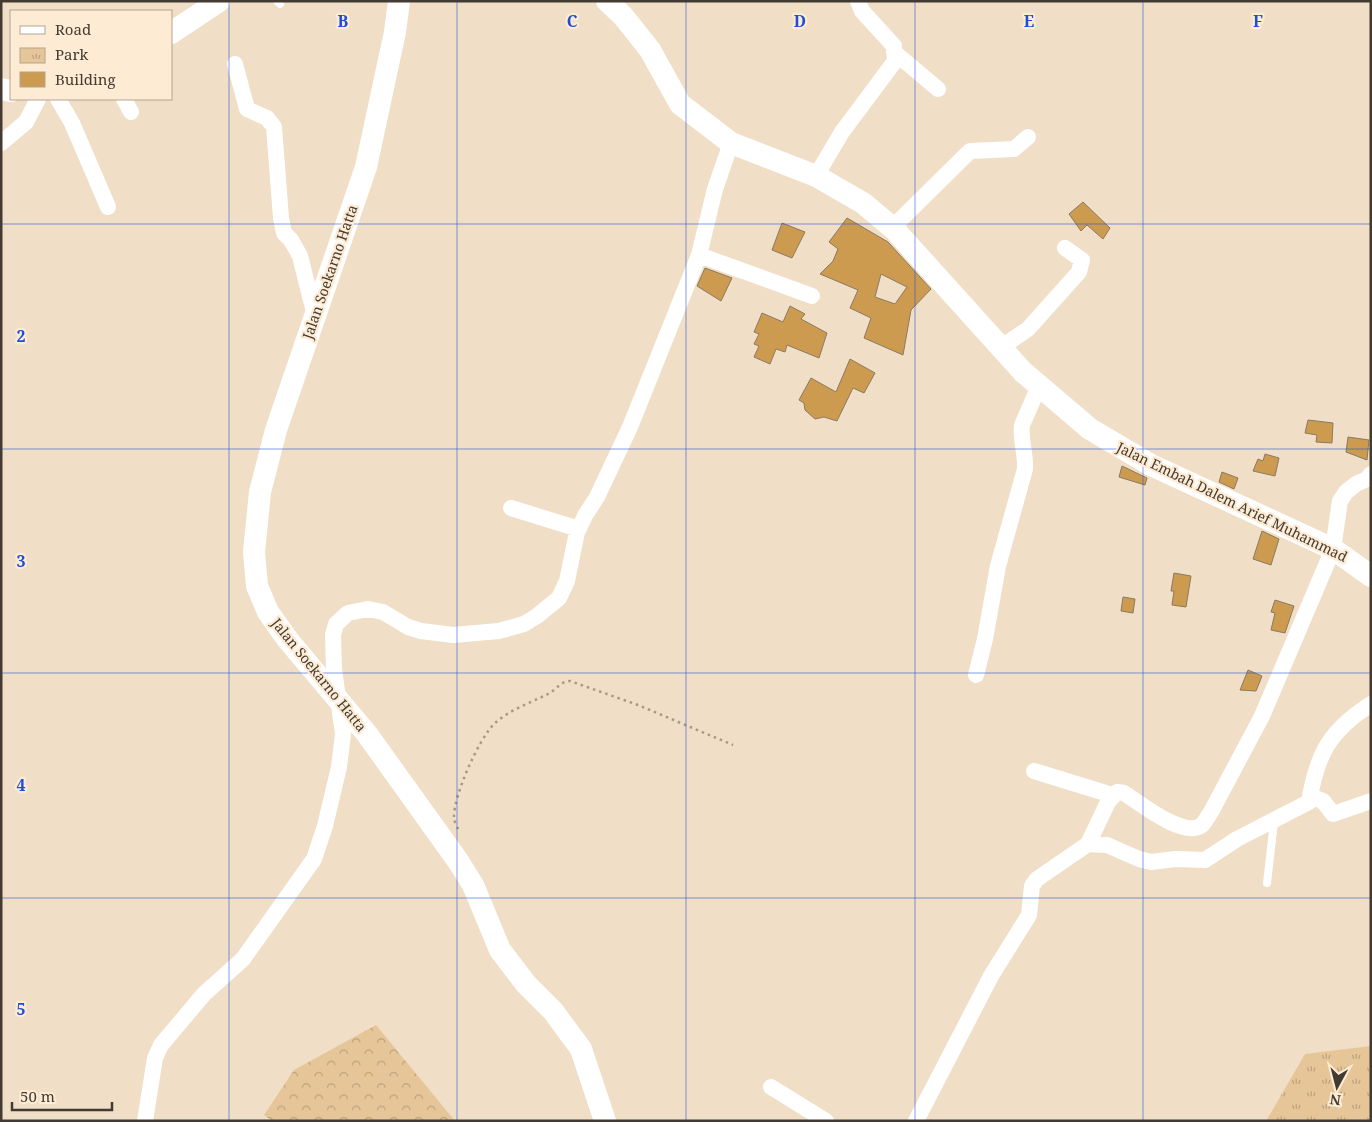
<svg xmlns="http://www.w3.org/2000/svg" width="1372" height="1122" viewBox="0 0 1372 1122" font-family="'Noto Serif',serif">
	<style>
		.forest { fill: url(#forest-crowns) }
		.park { fill: url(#park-tufts) }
		.building { fill: #cc9b4f; stroke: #8a7a64; fill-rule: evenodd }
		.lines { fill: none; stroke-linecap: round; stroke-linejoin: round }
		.path { stroke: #a79987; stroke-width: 2.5; stroke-dasharray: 2.5 4; stroke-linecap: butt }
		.lane { stroke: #fff; stroke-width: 8 }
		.street { stroke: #fff; stroke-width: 16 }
		.secondary { stroke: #fff; stroke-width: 22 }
		.grid { fill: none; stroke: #1d4ed8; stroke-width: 1; stroke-opacity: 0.55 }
		.labels { text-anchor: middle; stroke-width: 4.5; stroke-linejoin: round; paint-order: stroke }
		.street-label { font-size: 14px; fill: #433b32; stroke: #fdebd3 }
		.grid-label { font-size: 16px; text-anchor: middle; font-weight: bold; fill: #1d4ed8; stroke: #fdebd3; stroke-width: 4.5; stroke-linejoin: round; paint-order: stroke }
	</style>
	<defs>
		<pattern id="forest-crowns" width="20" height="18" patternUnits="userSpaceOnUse" patternTransform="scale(1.25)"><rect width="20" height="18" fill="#e6c699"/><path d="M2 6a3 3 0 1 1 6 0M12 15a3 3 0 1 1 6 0" fill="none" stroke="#bca27d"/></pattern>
		<pattern id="park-tufts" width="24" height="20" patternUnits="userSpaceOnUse" patternTransform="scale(1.25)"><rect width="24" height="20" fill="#e6c699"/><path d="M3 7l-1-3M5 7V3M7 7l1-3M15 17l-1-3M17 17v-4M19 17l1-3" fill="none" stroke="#bca27d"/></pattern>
	</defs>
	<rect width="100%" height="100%" fill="#f0dec6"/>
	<path class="forest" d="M376,1025L455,1121H272L264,1115L294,1070Z"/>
	<path class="park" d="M1371,1046V1121H1266L1305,1054Z"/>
	<path class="building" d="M1083,202L1110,228L1103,239L1087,225L1081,231L1069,214Z
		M847,218L888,242L931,289L911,310L903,355L864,338L871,318L850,308L858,290L820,274L833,261L838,249L829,242ZM881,274L907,287L895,304L875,297Z
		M782,223L805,232L792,258L772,250Z
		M705,268L732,278L721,301L697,286Z
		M790,306L805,314L801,319L827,333L819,358L787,345L785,352L776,349L770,364L754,357L759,346L754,344L759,334L754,332L762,313L783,322Z
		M850,359L875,373L864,393L853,388L837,421L824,417L815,419L805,410L804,403L799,400L811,378L836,392Z
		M1308,420L1333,423L1332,443L1316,442L1317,435L1305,433Z
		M1348,437L1369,440L1367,460L1346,452Z
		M1265,454L1279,458L1275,476L1253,471L1258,459L1263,461Z
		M1122,466L1147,478L1145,485L1119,477Z
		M1222,472L1238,478L1234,489L1219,482Z
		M1262,531L1279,539L1271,565L1253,559Z
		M1174,573L1191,576L1186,607L1172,605L1174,591H1171Z
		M1123,597L1135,599L1133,613L1121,611Z
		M1275,600L1294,606L1285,633L1271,630L1275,613L1271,612Z
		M1248,670L1262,676L1256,691L1240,690Z"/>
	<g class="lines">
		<path class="path" d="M458,829C457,826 454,821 454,818C453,796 479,739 494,724C509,710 530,703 548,694C556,690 561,681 570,681L638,705L733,745"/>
		<path class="lane" d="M277,1L280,4
			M1267,883L1274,822"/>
		<path class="street" d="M894,52L938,89
			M235,64L247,109L267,118L274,127L281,218L284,233L291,240L300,256L315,316
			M58,99L72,123L108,207
			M124,99L131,112
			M1,143L26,122L38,99
			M816,176L842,132L895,61L894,46L862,11L858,1
			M893,227L970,151L1014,149L1028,137
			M699,255L812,296
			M1000,348L1028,329L1079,272L1082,260L1065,248
			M511,508L579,529
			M976,675L985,639L998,566L1025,469C1026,454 1020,440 1022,425L1039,386
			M1034,771L1112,795
			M1310,796L1323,801L1333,814L1371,801
			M1088,844L1108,802L1117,792L1124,793C1140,803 1184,839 1202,825C1205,822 1208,816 1211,812L1262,716L1333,549L1340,501L1346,492L1356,484L1367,479L1371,474
			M771,1087L826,1121
			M145,1121L155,1058L161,1045L204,994L243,959L314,859L325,826L339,767L343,734L334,669L333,635L336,624L348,613L368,609L383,612L408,627L421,631L453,635L499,631L524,624L537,616L559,598L567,581L577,532L586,514L597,497L630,427L699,255L715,189L731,143
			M916,1121L991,976L1029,915L1032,886L1037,879L1088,844L1107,845L1139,859L1151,862L1176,859L1205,860L1237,839L1309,802C1317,754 1329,731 1371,704"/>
		<path class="secondary" d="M399,1L395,32L366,167L276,430L260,492L254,552L257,586L268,612L288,640L367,734L458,861L473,885L500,950L526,984L553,1011L581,1049L605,1121
			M607,1L623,16L650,50L680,104L731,143L816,176L863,203L894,229L1023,372L1090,429L1151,465L1333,549L1371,576
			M171,33L219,1
			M1,89L11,91"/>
	</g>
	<path class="grid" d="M229,1V1121M457,1V1121M686,1V1121M915,1V1121M1143,1V1121M1,224H1371M1,449H1371M1,673H1371M1,898H1371"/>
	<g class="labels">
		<g class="street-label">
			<text transform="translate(330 272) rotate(-71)" y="5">Jalan Soekarno Hatta</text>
			<text transform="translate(1232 502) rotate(26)" y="5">Jalan Embah Dalem Arief Muhammad</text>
			<text transform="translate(319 675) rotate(51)" y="5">Jalan Soekarno Hatta</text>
		</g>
	</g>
	<g class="grid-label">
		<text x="343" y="27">B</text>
		<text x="572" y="27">C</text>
		<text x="800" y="27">D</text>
		<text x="1029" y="27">E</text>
		<text x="1258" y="27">F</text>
		<text x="21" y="342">2</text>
		<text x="21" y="567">3</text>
		<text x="21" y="791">4</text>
		<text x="21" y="1015">5</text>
	</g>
	<rect width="1372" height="1122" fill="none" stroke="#433b32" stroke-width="5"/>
	<rect x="10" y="10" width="162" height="90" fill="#fdebd3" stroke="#b3a593"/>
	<rect x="20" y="26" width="25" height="8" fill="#ffffff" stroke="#b3a593"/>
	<text x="55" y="35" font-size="15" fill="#433b32">Road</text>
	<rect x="20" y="48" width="25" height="15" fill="url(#park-tufts)" stroke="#b3a593"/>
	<text x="55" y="60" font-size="15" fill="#433b32">Park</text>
	<rect x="20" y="72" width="25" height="15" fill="#cc9b4f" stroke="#b3a593"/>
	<text x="55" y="85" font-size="15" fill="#433b32">Building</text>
	<g transform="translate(1337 1087) rotate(187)" stroke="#fdebd3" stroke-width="4" paint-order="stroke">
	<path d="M0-4L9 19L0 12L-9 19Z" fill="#433b32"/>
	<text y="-8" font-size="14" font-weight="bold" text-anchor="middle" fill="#433b32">N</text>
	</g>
	<path d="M12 1102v8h100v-8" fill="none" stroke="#433b32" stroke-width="2.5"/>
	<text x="20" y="1102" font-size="15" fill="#433b32" stroke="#fdebd3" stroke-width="4" paint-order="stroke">50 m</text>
</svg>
